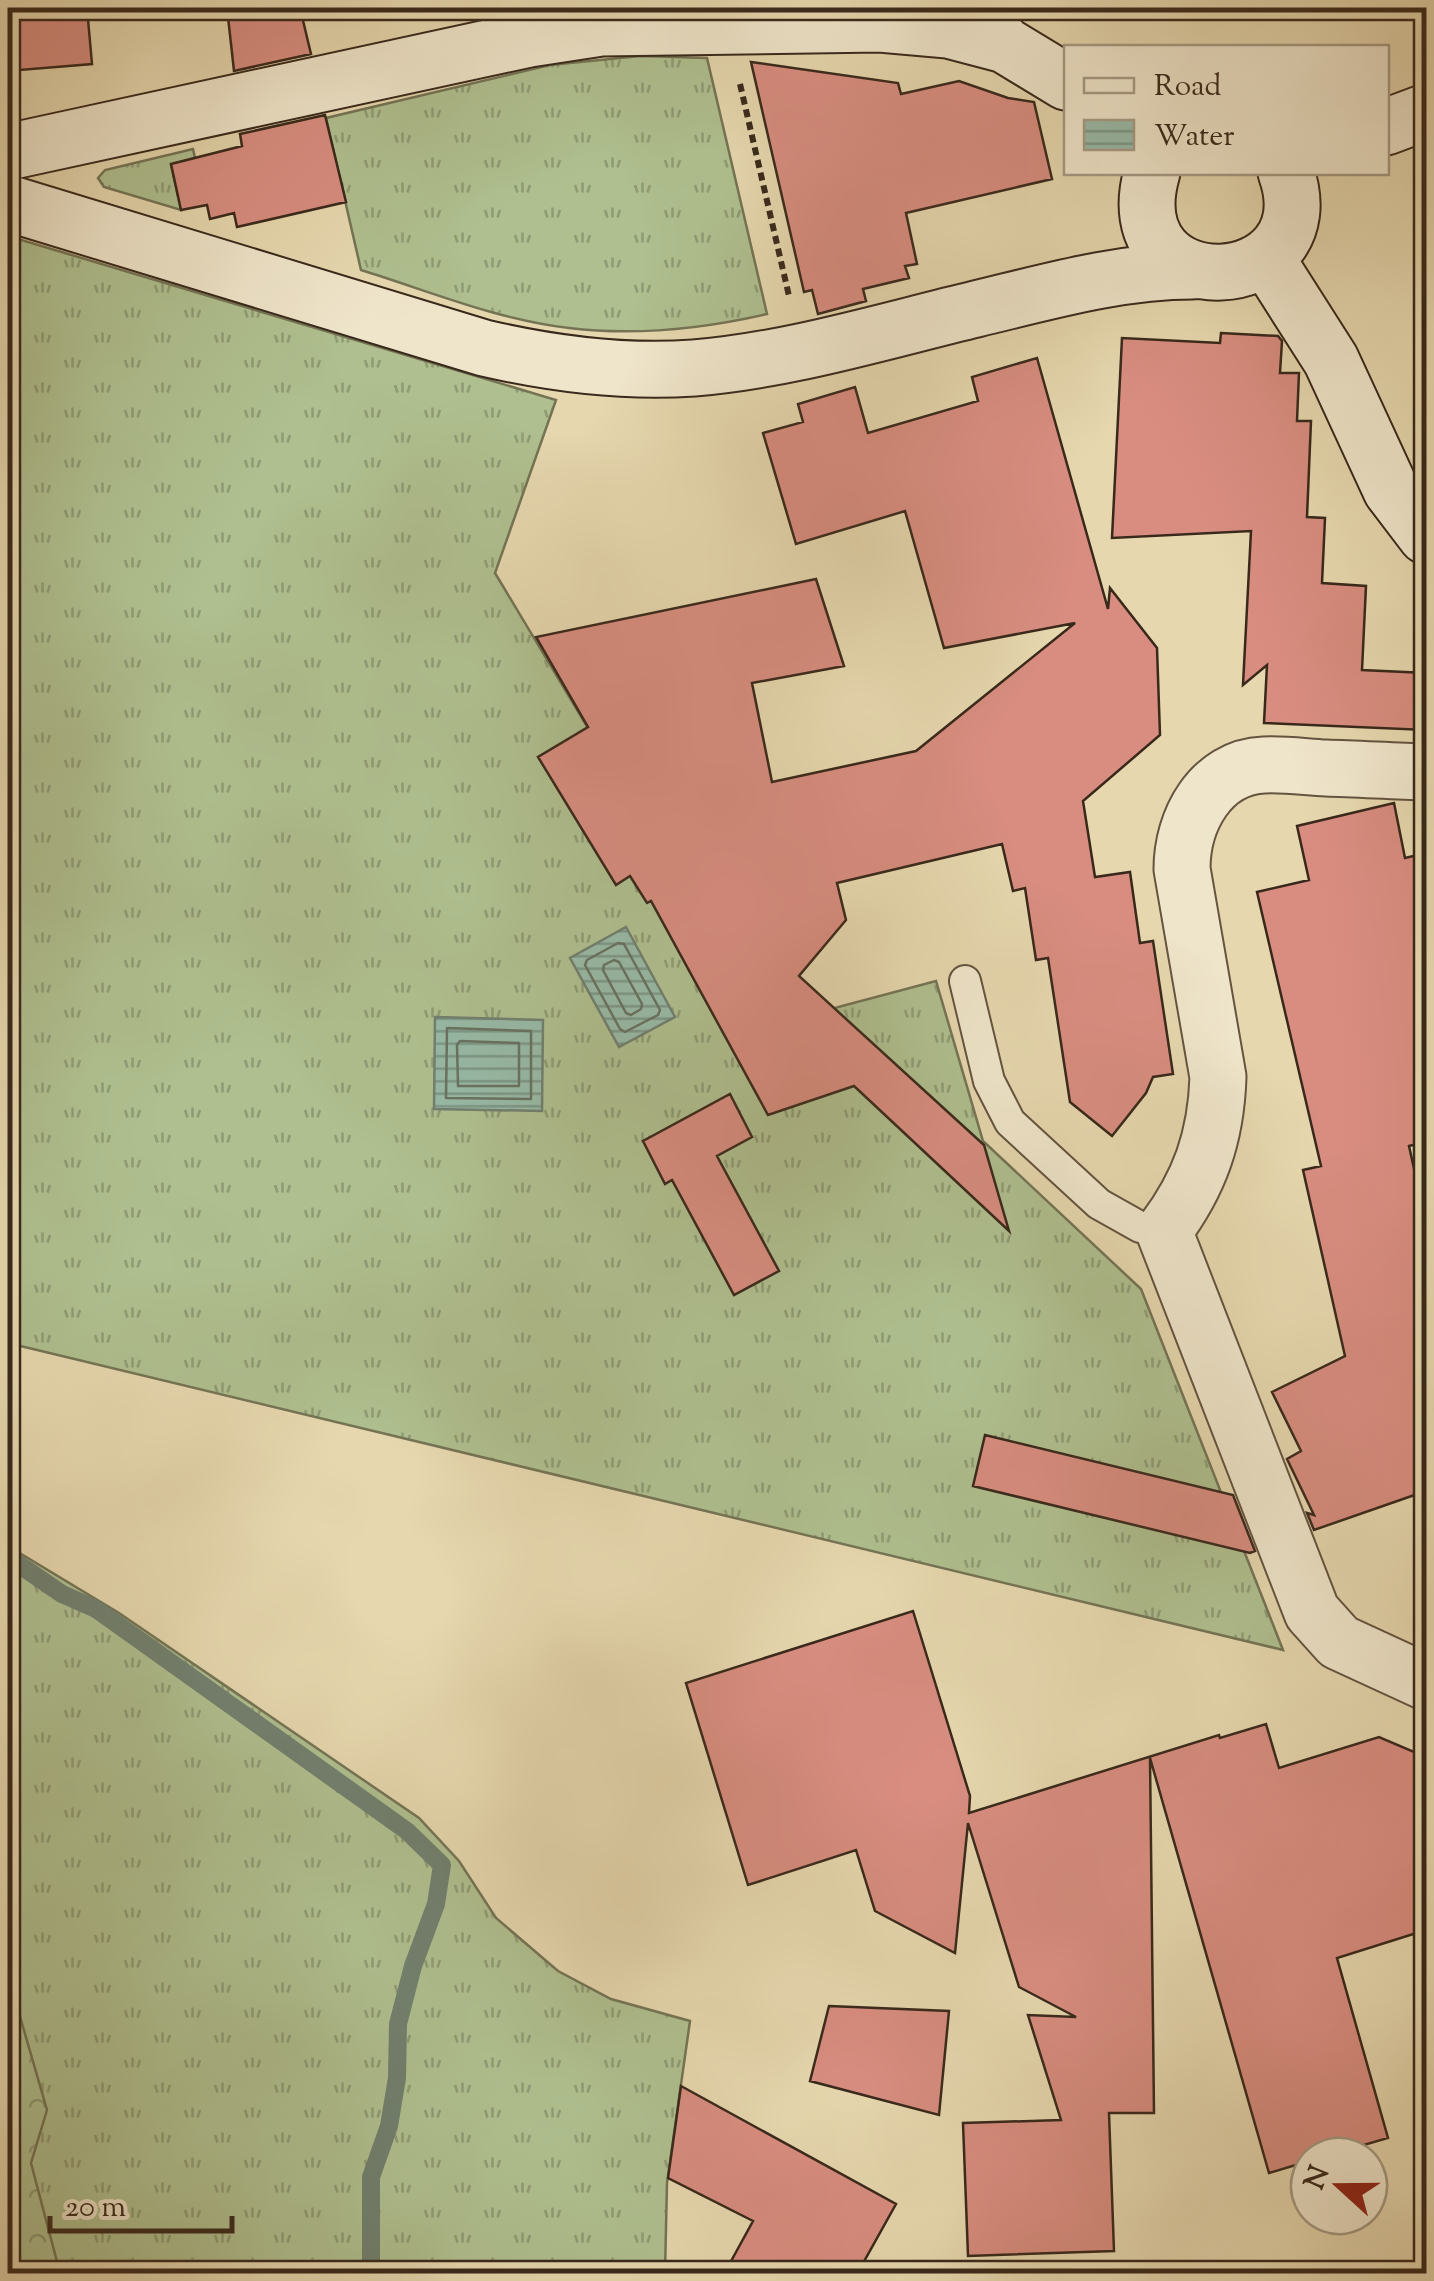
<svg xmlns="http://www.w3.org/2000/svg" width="1434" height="2281" viewBox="0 0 1434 2281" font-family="'Sorts Mill Goudy',serif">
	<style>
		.grass { fill: url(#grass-tufts); stroke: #747455; stroke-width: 2.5 }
		.forest { fill: url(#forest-crowns); stroke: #747455; stroke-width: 2.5 }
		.water { fill: url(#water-rules); stroke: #71806f; stroke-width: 2.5 }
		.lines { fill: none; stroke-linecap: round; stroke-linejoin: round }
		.shore { stroke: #687261; stroke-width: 2.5 }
		.stream { stroke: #71806f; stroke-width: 18 }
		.building { fill: #d88d80; stroke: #39291b; stroke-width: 2.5 }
		.lane-casing { stroke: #645440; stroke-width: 34 }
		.street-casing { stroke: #645440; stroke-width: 59 }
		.secondary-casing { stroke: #39291b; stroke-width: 59 }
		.path { stroke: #39291b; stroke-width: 6; stroke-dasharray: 8 5; stroke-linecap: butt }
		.lane { stroke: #efe5ca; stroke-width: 30 }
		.street { stroke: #efe5ca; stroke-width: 55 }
		.secondary { stroke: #efe5ca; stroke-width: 55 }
	</style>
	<defs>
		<pattern id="grass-tufts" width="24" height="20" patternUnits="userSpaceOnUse" patternTransform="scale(2.5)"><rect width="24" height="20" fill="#afbf8f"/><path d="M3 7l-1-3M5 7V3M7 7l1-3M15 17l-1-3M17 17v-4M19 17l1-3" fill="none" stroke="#8f9b74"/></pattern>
		<pattern id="forest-crowns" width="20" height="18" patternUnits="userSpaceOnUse" patternTransform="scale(2.5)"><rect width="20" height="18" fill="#afbf8f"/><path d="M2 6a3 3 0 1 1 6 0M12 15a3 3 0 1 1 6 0" fill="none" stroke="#8f9b74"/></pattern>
		<pattern id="water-rules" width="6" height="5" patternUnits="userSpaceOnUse" patternTransform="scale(2.5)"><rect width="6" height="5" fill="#97baa7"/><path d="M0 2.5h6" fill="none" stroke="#7c9787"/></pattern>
	</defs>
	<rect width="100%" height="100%" fill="#e6d7ae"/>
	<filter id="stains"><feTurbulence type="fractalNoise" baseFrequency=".002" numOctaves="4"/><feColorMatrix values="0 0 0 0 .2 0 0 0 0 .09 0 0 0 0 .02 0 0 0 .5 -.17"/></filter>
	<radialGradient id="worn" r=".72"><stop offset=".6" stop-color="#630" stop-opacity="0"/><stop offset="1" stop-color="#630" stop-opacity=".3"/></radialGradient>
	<path class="grass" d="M640,56L707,58L767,314C702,329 635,336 569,328C498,320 429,291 361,270L326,118L550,65Z
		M193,149L195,158L171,165L181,210L104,187L98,178L105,170Z
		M8,236L556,400L495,573L664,855L782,1022L936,981L983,1141L1141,1289L1283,1650L8,1343Z
		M8,1546L119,1613L419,1818L459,1861L496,1918L558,1971L611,1999L690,2021L667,2183L665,2273H8Z"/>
	<path class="forest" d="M8,1975L47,2110L31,2163L60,2273H8Z"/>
	<path class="water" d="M626,927L675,1017L619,1047L570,958Z
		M435,1017L543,1020L542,1111L434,1109Z"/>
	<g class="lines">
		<path class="shore" d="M618,943L624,944L660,1010L658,1015L625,1032L620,1029L585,965L587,960Z
			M614,960L619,962L642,1004L641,1009L631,1015L626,1013L603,970L604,965Z
			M447,1028L531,1031V1099L446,1098Z
			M460,1041L519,1043V1086H458L457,1045Z"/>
		<path class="stream" d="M8,1557L62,1594L96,1609L407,1831L442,1865L436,1904L413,1966L398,2024L397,2078L389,2126L371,2177V2274"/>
	</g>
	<path class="building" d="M8,8H87L92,64L8,71Z
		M227,8H300L311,54L234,71Z
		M751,62L898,83L901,94L959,81L1008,98L1034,102L1052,179L906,213L917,264L905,266L909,278L863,289L866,301L818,314L812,290L804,292Z
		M325,115L346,202L237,227L234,213L210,219L207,205L181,210L171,164L242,146L240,134Z
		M1221,333L1278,336L1282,341L1280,373H1299L1297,421H1311L1307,517L1325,518L1322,583L1366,586L1362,670L1426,673V730L1264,723L1267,665L1243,685L1251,531L1112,538L1122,338L1220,343Z
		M1037,358L1108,609L1110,588L1157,648L1160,735L1083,801L1095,877L1130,872L1140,943L1153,941L1173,1074L1153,1077L1146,1093L1112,1136L1070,1102L1048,958L1036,960L1025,888L1013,891L1002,844L837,883L846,920L799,976L984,1145L1009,1231L854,1086L768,1115L651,901L647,903L630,876L616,885L538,757L588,727L536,637L816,579L844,666L752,683L772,782L916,751L1075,623L944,648L905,511L796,544L763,433L803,422L798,404L855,387L868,433L978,401L972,377Z
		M1394,803L1405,858L1426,853V1142L1409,1146L1426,1223V1491L1314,1530L1307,1513L1314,1515L1287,1459L1301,1451L1272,1392L1345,1356L1303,1170L1321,1166L1257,892L1309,880L1297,826Z
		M730,1094L752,1137L717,1156L779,1271L734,1295L672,1180L665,1184L643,1141Z
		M985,1435L1233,1495L1255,1551L1250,1553L973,1486Z
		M913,1611L970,1796L969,1813L1219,1735L1220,1738L1266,1724L1279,1768L1379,1737L1426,1757V1930L1337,1958L1388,2138L1326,2156H1309V2161L1269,2173L1150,1758L1154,2113H1109L1114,2251L968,2256L963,2123L1061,2120L1028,2015L1076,2017L1019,1987L968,1823L955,1953L875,1911L856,1850L748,1885L686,1683Z
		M829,2006L949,2011L939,2115L810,2081Z
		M681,2086L896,2204L857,2274H724L753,2221L668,2178Z"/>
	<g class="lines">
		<defs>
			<path id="lane" d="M965,981L989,1081L1010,1122L1099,1204L1140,1227L1164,1231"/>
			<path id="street" d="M1426,772C1393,771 1359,769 1326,768C1306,767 1284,764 1264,765C1210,767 1182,821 1182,869L1218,1077C1216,1137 1200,1183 1164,1231L1312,1612L1339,1642L1426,1682"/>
			<path id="secondary" d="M979,17L1005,45L1066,82
				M1386,127L1426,112
				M8,152L529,39L601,28L880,24L948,30L1005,45
				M1152,172C1112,312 1331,299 1286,172
				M8,203L484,348C553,364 623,373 694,368C790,360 884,331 976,309C1047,292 1119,271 1193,271
				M1266,258L1331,360L1391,490L1426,536"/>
		</defs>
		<use href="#lane" class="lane-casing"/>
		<use href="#street" class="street-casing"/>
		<use href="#secondary" class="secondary-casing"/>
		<path class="path" d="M740,84L789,296"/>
		<use href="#lane" class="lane"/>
		<use href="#street" class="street"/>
		<use href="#secondary" class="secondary"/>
	</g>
	<rect width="1434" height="2281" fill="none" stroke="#e6d7ae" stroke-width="40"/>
	<rect x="10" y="10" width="1414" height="2261" fill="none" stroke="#39291b" stroke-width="5"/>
	<rect x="20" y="20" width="1394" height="2241" fill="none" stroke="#39291b" stroke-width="2.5"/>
	<rect x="1064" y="45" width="325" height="130" fill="#efe5ca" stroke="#a69a84" stroke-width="2.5"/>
	<rect x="1084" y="78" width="50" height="15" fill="#efe5ca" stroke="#a69a84" stroke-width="2.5"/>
	<text x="1154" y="95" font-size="30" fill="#39291b">Road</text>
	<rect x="1084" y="120" width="50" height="30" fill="url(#water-rules)" stroke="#a69a84" stroke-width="2.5"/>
	<text x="1154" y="145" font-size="30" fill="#39291b">Water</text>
	<g transform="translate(1339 2186) rotate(291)"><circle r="48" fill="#efe5ca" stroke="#a69a84" stroke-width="2.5"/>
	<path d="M0-8L18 38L0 25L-18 38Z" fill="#8f2418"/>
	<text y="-15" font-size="28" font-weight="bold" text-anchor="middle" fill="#39291b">N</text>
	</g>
	<path d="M50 2216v15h182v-15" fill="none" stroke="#39291b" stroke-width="5"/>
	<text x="65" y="2216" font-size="30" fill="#39291b" stroke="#efe5ca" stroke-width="8" paint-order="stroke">20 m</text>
	<rect width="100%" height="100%" filter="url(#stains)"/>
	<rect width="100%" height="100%" fill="url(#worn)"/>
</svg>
